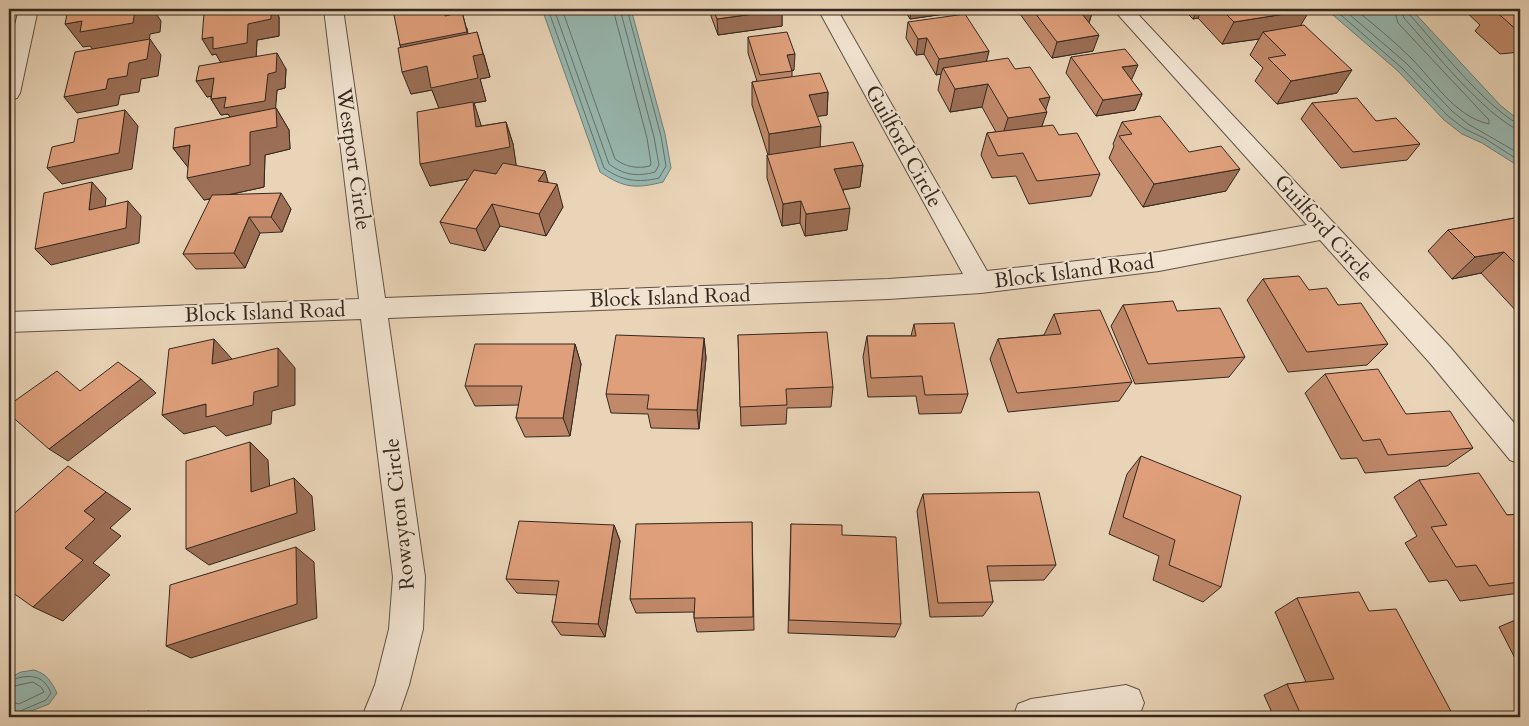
<svg xmlns="http://www.w3.org/2000/svg" width="1529" height="726" viewBox="0 0 1529 726" font-family="Cardo,serif">
	<style>
		.water { fill: #97b8b1; stroke: #6f7e77 }
		.lines { fill: none; stroke-linecap: round; stroke-linejoin: round }
		.shore { stroke: #667068; stroke-width: 1 }
		.minor-casing { stroke: #615345; stroke-width: 2 }
		.minor { fill: #f1e3d0; fill-rule: evenodd }
		.wall { fill: #c0896a; stroke: #34281f }
		.shaded-wall { fill: #9c6f56; stroke: #34281f }
		.building { fill: #df9f7b; stroke: #34281f }
		.labels { text-anchor: middle; stroke-width: 4; stroke-linejoin: round; paint-order: stroke }
		.street-label { font-size: 21px; fill: #34281f; stroke: #f1e3d0 }
	</style>
	<rect width="100%" height="100%" fill="#e9d4b7"/>
	<filter id="stains"><feTurbulence type="fractalNoise" baseFrequency=".004" numOctaves="4"/><feColorMatrix values="0 0 0 0 .2 0 0 0 0 .09 0 0 0 0 .02 0 0 0 .5 -.17"/></filter>
	<radialGradient id="worn" r=".72"><stop offset=".6" stop-color="#630" stop-opacity="0"/><stop offset="1" stop-color="#630" stop-opacity=".3"/></radialGradient>
	<path class="water" d="M542,9H631L665,134L671,168L663,182C635,189 624,188 600,172Z
		M1326,9H1411L1500,105L1520,121V167L1482,143L1462,134L1444,120L1398,71Z
		M34,670C47,674 51,681 57,693L49,704L16,717L11,714L9,678L21,672Z"/>
	<g class="lines">
		<path class="shore" d="M548,9L604,168C622,181 638,183 659,178L666,166L661,136L627,9
			M554,9L609,164C624,175 637,177 655,172L659,165L654,137L620,9
			M562,9L615,159C626,167 637,169 650,166L651,163L647,138L613,9
			M1334,9L1402,68L1448,116L1465,129L1484,138L1520,161
			M1343,9L1406,63L1452,111L1468,124L1520,154
			M1355,9C1374,25 1393,40 1411,58C1434,81 1454,116 1489,124V120L1398,23L1394,9
			M1401,9L1404,18C1433,50 1483,114 1520,131
			M1407,9L1409,14C1438,46 1484,106 1520,125
			M9,681C27,674 43,673 51,693L46,700L18,712L9,707
			M9,687L33,682L41,687L44,692L19,704L9,701"/>
		<defs>
			<path id="minor" d="M19,9H38L20,93L17,98L9,100V49Z
				M324,9H343L385,298L888,279L963,274L818,9H837L987,271L1159,252L1307,225L1113,9H1133L1450,347L1520,430V464L1510,460L1430,363L1320,240L1159,271L981,293L888,299L388,318L425,577L423,629L409,685L398,717H362L375,685L389,629L393,577L361,319L9,332V312L359,299Z
				M1126,685L1139,690L1144,703L1139,716L1134,717H1013L1018,704L1031,699Z"/>
		</defs>
		<use href="#minor" class="minor-casing"/>
		<use href="#minor" class="minor"/>
	</g>
	<path class="wall" d="M209,9H274L279,17V36L257,40L256,57L286,69L285,88L277,90L275,108H276L289,130L290,149L265,155L264,187L228,195L291,209L282,232L260,233L245,268L196,269L183,254L211,199L204,200L188,167L173,148L230,117L228,114L221,115L211,99V96L207,97L221,62L216,54L212,55L211,12Z
		M395,9H444L447,15L467,28L468,34L484,55L490,77L480,79L486,101L474,103L481,126L506,122L513,144L516,166L545,171L548,183L563,207L546,236L500,226L485,251L450,243L440,222L468,179L430,186L439,108L432,90L411,94L400,45Z
		M711,9H782V26L718,35L711,16Z
		M904,9H958V12L910,19Z
		M1021,9H1089L1092,13L1089,23L1093,51L1052,58L1020,14Z
		M1183,9H1308L1300,26L1337,93L1277,104L1255,81L1263,68L1250,55L1259,39L1222,44L1198,18L1193,19Z
		M1465,9H1520V52L1500,54L1475,31L1480,25L1464,10Z
		M908,22L989,51L986,61L1015,69L1046,110L1042,126L1059,135L1100,174L1091,196L1029,204L1016,176L992,178L981,155L987,133L996,132L982,107L950,112L938,90L941,74L936,75L924,54L916,55L906,38Z
		M748,37L794,70L792,71V77L828,92L827,115L817,116L820,147L863,165L860,187L843,190L847,230L805,236L800,223L782,226L767,178V155H768L752,105V82L757,81L748,53Z
		M1071,57L1131,80L1142,94L1135,110L1096,116L1066,73Z
		M1312,103L1376,121L1420,144L1407,160L1341,168L1301,119Z
		M1122,122L1189,152L1226,191L1143,207L1109,158L1114,146L1113,144Z
		M1520,217V313H1518L1481,273L1452,279L1428,251L1448,230Z
		M1263,279L1309,290L1338,305L1388,344L1367,365L1288,372L1247,300Z
		M1123,305L1177,311L1245,357L1229,377L1135,384L1111,326Z
		M1054,314L1132,382L1119,401L1008,412L990,359L998,339L1044,335Z
		M914,324L968,394L961,413L919,414L916,396L868,397L863,357L867,336H911Z
		M738,335L833,387L831,407L787,408L786,424L741,426Z
		M704,338L706,358L699,429L651,428L648,414L611,413L606,394Z
		M575,344L581,364L570,436L525,437L516,418L519,405L475,406L465,386Z
		M1325,374L1406,414L1473,448L1447,466L1365,473L1357,458L1341,459L1305,393Z
		M1141,456L1221,587L1203,602L1153,580L1159,556L1109,534L1127,474Z
		M1419,480L1507,515L1520,514V593L1460,601L1447,580L1429,582L1405,543L1417,536L1394,497Z
		M923,494L1056,565L1044,580L989,581L993,602L983,616L930,617L917,511Z
		M752,522L754,630L697,632L694,618V612L636,613L630,599Z
		M791,524L842,535L901,624L895,637L788,633Z
		M614,525L620,541L605,637L561,635L552,622L557,595L517,593L506,579Z
		M1297,598L1369,611L1454,717H1274L1264,695L1287,684L1306,682L1275,612Z
		M1520,618V668L1499,627Z"/>
	<path class="shaded-wall" d="M141,9H153L161,21L160,32L150,34L149,45L97,55L90,46L83,47L65,24L135,11Z
		M209,9H244L213,14Z
		M271,9H274L279,17V36L257,40L256,59L222,65L216,54L212,55L202,39L248,24Z
		M911,9H958V12L910,19Z
		M1198,9H1202L1198,18L1193,19Z
		M782,10V26L718,35L717,19Z
		M1310,10L1296,33L1263,32L1259,39L1222,44L1234,22Z
		M462,12L472,48L406,61L400,45Z
		M1092,13L1087,29L1082,14Z
		M477,32L490,77L480,79L486,101L474,103L481,125L484,149L440,111L432,90L411,94L402,72Z
		M1099,35L1093,51L1052,58L1057,42Z
		M927,38L924,54L916,55L918,39Z
		M150,39L161,55L158,76L141,79L139,92L120,95L118,105L77,113L64,97L108,79L129,63Z
		M989,51L985,67L943,68L941,74L936,75L939,59Z
		M277,53L286,69L285,88L277,90L275,117L235,124L228,114L221,115L211,99L226,97L268,74Z
		M795,54L794,70L786,71L787,55Z
		M1138,65L1131,81L1122,67Z
		M1352,70L1337,93L1277,104L1291,81Z
		M214,78L224,94L207,97L196,81Z
		M988,84L982,107L950,112L955,89Z
		M828,92L827,115L808,118L809,95Z
		M1142,94L1135,110L1096,116L1103,100Z
		M1050,97L1045,112H1047L1039,134L1001,140L1008,118L1039,99Z
		M276,108L289,130L290,149L265,155L264,187L204,200L187,178L250,132Z
		M125,110L138,126L132,169L62,184L47,168Z
		M506,122L513,144L517,170L430,186L420,164Z
		M821,126L820,148L769,156V134Z
		M190,145V170L173,148Z
		M863,165L860,187L832,191L834,169Z
		M1240,169L1226,191L1143,207L1154,184Z
		M545,171L551,193L538,181Z
		M92,182L106,198L103,225L89,210Z
		M557,184L563,207L546,236L539,214Z
		M281,193L291,209L282,232L271,217Z
		M128,201L141,216L139,243L51,265L35,249Z
		M801,201L800,223L782,226L783,204Z
		M492,204L500,226L485,251L476,229Z
		M850,208L847,230L805,236L806,214Z
		M249,217L260,233L245,268L234,253Z
		M1504,252L1481,273L1452,279L1475,257Z
		M704,338L706,358L699,429L697,410Z
		M214,339L232,359L231,384L212,364Z
		M575,344L581,364L570,436L563,418Z
		M278,348L295,368V405L272,411L271,424L226,436L215,426L184,434L162,415L254,392Z
		M141,379L156,393L68,461L49,449Z
		M250,442L268,460L271,509L251,492Z
		M294,478L312,496L315,530L209,565L186,549Z
		M106,492L131,509L110,528L121,536L93,563L110,575L63,621L33,607L84,511Z
		M614,525L620,541L605,637L598,624Z
		M296,547L314,562L317,618L191,658L166,646Z
		M148,711L164,717H159Z"/>
	<path class="building" d="M68,9H145L135,11L133,23L80,32L82,21L65,24Z
		M228,9H271V19L248,24L247,43L213,49V37L202,39L204,13Z
		M398,9H444L445,16L462,12L467,32L400,45L393,10Z
		M713,9H782V10L717,19Z
		M1032,9H1089L1092,13L1082,14L1099,35L1057,42Z
		M1221,9H1308L1310,10L1234,22Z
		M1493,9H1520V31L1519,32Z
		M965,14L989,51L939,59L927,38L918,39L908,22Z
		M1304,25L1352,70L1291,81L1268,58L1286,55L1263,32Z
		M477,32L483,54L473,56L478,78L431,88L427,66L402,72L398,48Z
		M787,32L795,54L787,55L792,71L760,75L748,37Z
		M150,39L147,59L129,63L127,76L108,79L106,89L64,97L75,52Z
		M1125,49L1138,65L1122,67L1142,94L1103,100L1071,57Z
		M277,53L276,72L268,74L265,101L224,108L226,97L211,99L214,78L196,81L199,66Z
		M1008,58L1015,69L1030,67L1050,97L1039,99L1047,112L1008,118L988,84L955,89L943,68Z
		M820,73L828,92L809,95L821,126L769,134L752,82Z
		M1357,98L1376,121L1396,118L1420,144L1353,152L1312,103Z
		M473,102L476,127L506,122L510,147L420,164L417,112Z
		M276,108L277,127L250,132V165L187,178L190,145L173,148L175,128Z
		M125,110L119,153L47,168L52,147L74,142L78,119Z
		M1160,116L1189,152L1221,146L1240,169L1154,184L1119,136L1132,134L1122,122Z
		M1053,125L1059,135L1077,133L1100,174L1037,181L1023,153L998,156L987,133Z
		M853,142L863,165L834,169L850,208L806,214L801,201L783,204L767,155Z
		M503,163L545,171L538,181L557,184L539,214L492,204L476,229L440,222L474,170L496,174Z
		M92,182L89,210L128,201L126,228L35,249L44,193Z
		M281,193L271,217H249L234,253L183,254L212,195Z
		M1520,217V268L1504,252L1475,257L1448,230Z
		M1299,276L1309,290L1327,288L1338,305L1361,303L1388,344L1307,352L1263,279Z
		M1173,301L1177,311L1220,308L1245,357L1148,364L1123,305Z
		M1100,310L1132,382L1017,393L998,339L1061,334L1054,314Z
		M954,323L968,394L925,395L922,376L871,378L867,336H916L914,324Z
		M827,332L833,387L786,389L787,405L740,407L738,335Z
		M616,335L704,338L697,410L647,409L649,395L606,394Z
		M214,339L212,364L278,348V386L254,392L253,405L206,417V404L162,415L169,349Z
		M475,344H575L563,418H516L522,386H465Z
		M118,362L141,379L49,449L9,414V405L57,371L80,391Z
		M1378,369L1406,414L1450,411L1473,448L1388,455L1380,439L1363,441L1325,374Z
		M250,442L251,492L294,478L297,513L186,549V461Z
		M1141,456L1241,496L1221,587L1169,565L1175,540L1123,517Z
		M68,466L106,492L84,511L95,519L65,548L83,560L33,607L9,590V518Z
		M1479,473L1507,515L1520,514V582L1489,586L1476,565L1456,567L1431,527L1447,525L1419,480Z
		M1039,492L1056,565L987,566L993,602L938,603L923,494Z
		M519,521L614,525L598,624L552,622L559,581L506,579Z
		M752,522L753,617L694,618L695,598L630,599L636,524Z
		M791,524L842,525V535L896,537L901,624L789,620Z
		M296,547L297,604L166,646L170,585Z
		M1359,592L1369,611L1396,609L1454,717H1302L1287,684L1334,679L1297,598Z
		M148,711L159,717H143Z"/>
	<g class="labels">
		<g class="street-label">
			<text transform="translate(904 146) rotate(61)" y="7">Guilford Circle</text>
			<text transform="translate(354 159) rotate(82)" y="7">Westport Circle</text>
			<text transform="translate(1324 228) rotate(48)" y="7">Guilford Circle</text>
			<text transform="translate(1074 271) rotate(-7)" y="7">Block Island Road</text>
			<text transform="translate(670 297) rotate(-2)" y="7">Block Island Road</text>
			<text transform="translate(265 312) rotate(-2)" y="7">Block Island Road</text>
			<text transform="translate(399 514) rotate(-96)" y="7">Rowayton Circle</text>
		</g>
	</g>
	<rect width="1529" height="726" fill="none" stroke="#e9d4b7" stroke-width="30"/>
	<rect x="10" y="10" width="1509" height="706" fill="none" stroke="#34281f" stroke-width="2.5"/>
	<rect x="15" y="15" width="1499" height="696" fill="none" stroke="#34281f"/>
	<rect width="100%" height="100%" filter="url(#stains)"/>
	<rect width="100%" height="100%" fill="url(#worn)"/>
</svg>
